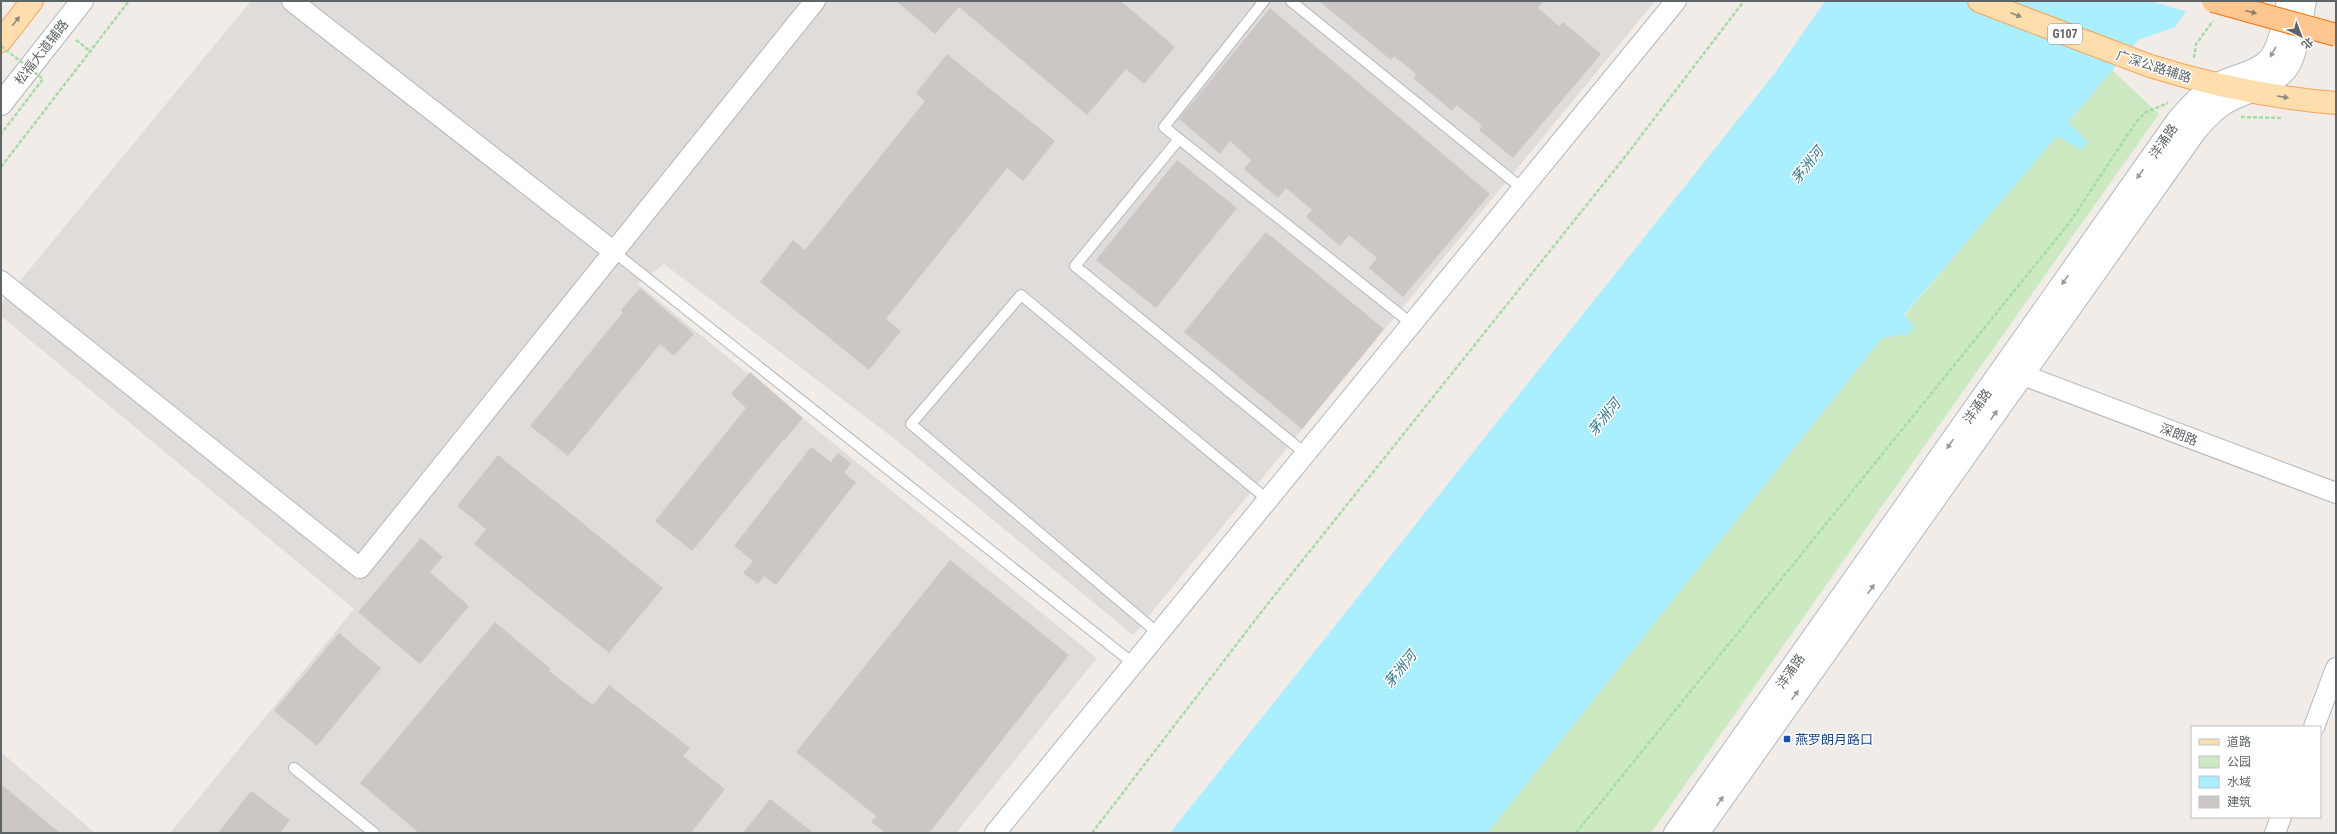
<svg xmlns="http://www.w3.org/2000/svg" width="2337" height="834" viewBox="0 0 2337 834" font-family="'Roboto Condensed','Noto Sans SC',sans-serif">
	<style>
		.industrial { fill: #e0dcd9 }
		.green { fill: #cce9c2 }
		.water { fill: #a9efff }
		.pier { fill: #f1ece7 }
		.building { fill: #ccc7c4 }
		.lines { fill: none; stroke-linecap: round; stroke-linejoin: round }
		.lane-casing { stroke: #b2b7ba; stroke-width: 12 }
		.street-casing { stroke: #b2b7ba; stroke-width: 22 }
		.secondary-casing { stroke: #b3b9bc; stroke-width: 24 }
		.primary-casing { stroke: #f8a458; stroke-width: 24 }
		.path { stroke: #a5dca6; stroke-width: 2.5; stroke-dasharray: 4 2; stroke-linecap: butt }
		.lane { stroke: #fff; stroke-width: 10 }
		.street { stroke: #fff; stroke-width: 20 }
		.secondary { stroke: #fff; stroke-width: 22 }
		.primary { stroke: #ffdeae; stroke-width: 22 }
		.highway-bridge-casing { stroke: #f86d00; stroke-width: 24; stroke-linecap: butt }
		.path-bridge { stroke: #a5dca6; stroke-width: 2.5; stroke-dasharray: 4 2; stroke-linecap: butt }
		.highway-bridge { stroke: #ffc790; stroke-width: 22 }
		.oneway { fill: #867e72 }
		.oneway2 { fill: #8e897d }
		.oneway3 { fill: #969b9d }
		.transit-dot { fill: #1a4fb4; stroke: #fff; stroke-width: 1.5 }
		.labels { text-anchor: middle; stroke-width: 3; stroke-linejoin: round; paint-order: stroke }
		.shield { fill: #fff; stroke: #8e9395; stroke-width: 1 }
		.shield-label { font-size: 12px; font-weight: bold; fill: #5e6568 }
		.street-label { font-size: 13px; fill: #5e6568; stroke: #fff }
		.transit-label { font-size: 13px; fill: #164399; stroke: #fff; text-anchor: start }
		.water-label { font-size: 14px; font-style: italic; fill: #347992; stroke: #fff }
	</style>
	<rect width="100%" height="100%" fill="#f1ece7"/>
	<path class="industrial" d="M251,1H1655L1133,635L896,440L664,264L638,284L1097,658L956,833H170L354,609L1,316V304Z
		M1,752L95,833H1Z"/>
	<path class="green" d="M2112,70L2159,114L1651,833H1487L1882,338L1908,334L1913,327L1904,316L2057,135L2081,150L2087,142L2068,123Z"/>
	<path class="water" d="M1825,1H2193L2175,27L2138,40L2068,122L2088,142L2081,150L2057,136L1904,315L1914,327L1908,334L1882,338L1487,833H1170L1775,73Z"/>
	<path class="pier" d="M2150,1H2195L2188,12Z"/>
	<path class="building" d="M896,1H1121L1175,47L1144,84L1126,69L1087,115L959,7L935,34Z
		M1319,1H1544L1538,8L1559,26L1563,22L1601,54L1513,158L1479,130L1482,126L1457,105L1452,111L1414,79L1416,74L1394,56L1391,60Z
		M1270,8L1490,194L1403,297L1369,268L1377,258L1349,235L1340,246L1306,217L1312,210L1286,188L1278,198L1244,169L1251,160L1230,141L1220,154L1179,119Z
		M947,54L1055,141L1023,181L1007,168L886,319L901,331L869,370L760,282L793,240L805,250L925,101L916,93Z
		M1177,160L1237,208L1156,308L1096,260Z
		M1266,232L1384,329L1302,429L1184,332Z
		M640,288L694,334L674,356L660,344L568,456L530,426L623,312L621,310Z
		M750,372L803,418L784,441L783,440L692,551L655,521L746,408L731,394Z
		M811,447L831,462L838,453L851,463L844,473L856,482L776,585L764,576L758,584L743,573L753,561L734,546Z
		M498,455L663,588L609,653L474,544L486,529L457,506Z
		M421,538L443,557L430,572L469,606L420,664L358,612Z
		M950,560L1069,655L929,833H886L871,822L876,816L796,752Z
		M495,622L551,669L549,671L593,705L609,685L690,748L683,756L725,789L691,833H419L360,783Z
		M339,633L381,668L317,746L274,711Z
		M1,784L60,833H1Z
		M251,791L290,820L280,833H218Z
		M770,799L814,833H743Z"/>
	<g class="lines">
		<defs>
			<path id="lane" d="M1264,1L1164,127L1412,324
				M1291,1L1523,189
				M1179,139L1075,266L1306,454
				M614,252L1134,664
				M1159,634L911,424L1021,295L1268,500
				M294,768L374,833"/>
			<path id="street" d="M292,1L614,252
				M1,281L360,568L815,1
				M2023,375L2336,493
				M2314,727L2336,668
				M995,833L1676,1
				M2275,833L2281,817"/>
			<path id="secondary" d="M1,104L82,1
				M1675,833L2178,120C2189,107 2201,94 2216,85C2236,74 2263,73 2274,52C2282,37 2284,17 2288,1
				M1698,833L2196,130C2205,120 2213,110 2225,103C2246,90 2280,86 2291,61C2299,43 2301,20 2305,1"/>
			<path id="primary" d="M1979,1L2150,66C2211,85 2273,98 2336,103
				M1,41L32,1"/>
		</defs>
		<use href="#lane" class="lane-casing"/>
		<use href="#street" class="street-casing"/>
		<use href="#secondary" class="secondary-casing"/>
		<use href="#primary" class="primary-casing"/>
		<path class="path" d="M76,40L90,51
			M2194,58L2196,44L2213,21
			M2241,117L2282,118
			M1,167L129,1
			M1092,833L1266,606L1621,162L1744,1
			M1576,833L2070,222L2136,122L2146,112L2168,103"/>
		<use href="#lane" class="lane"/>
		<use href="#street" class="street"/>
		<use href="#secondary" class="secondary"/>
		<use href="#primary" class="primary"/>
		<defs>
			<path id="highway-bridge" d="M2213,1L2336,35"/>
		</defs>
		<use href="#highway-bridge" class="highway-bridge-casing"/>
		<path class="path-bridge" d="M1,46L43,79L1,134"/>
		<use href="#highway-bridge" class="highway-bridge"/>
	</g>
	<defs><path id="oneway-solid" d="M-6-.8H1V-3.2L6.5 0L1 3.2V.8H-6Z"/></defs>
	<use class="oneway" href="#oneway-solid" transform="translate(2251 12) rotate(15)"/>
	<g class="oneway2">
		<use href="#oneway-solid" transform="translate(2016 15) rotate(21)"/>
		<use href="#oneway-solid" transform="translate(16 21) rotate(-52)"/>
		<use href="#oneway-solid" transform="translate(2283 97) rotate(9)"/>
	</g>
	<g class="oneway3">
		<use href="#oneway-solid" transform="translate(2273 52) rotate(119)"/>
		<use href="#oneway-solid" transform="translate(2140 174) rotate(125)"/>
		<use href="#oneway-solid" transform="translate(2065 280) rotate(125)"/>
		<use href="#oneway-solid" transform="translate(1994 415) rotate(-55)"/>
		<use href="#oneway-solid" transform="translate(1950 444) rotate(125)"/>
		<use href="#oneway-solid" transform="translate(1871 589) rotate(-55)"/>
		<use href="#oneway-solid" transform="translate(1795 695) rotate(-55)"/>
		<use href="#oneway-solid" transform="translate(1720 801) rotate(-55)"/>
	</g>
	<rect class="transit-dot" x="1783" y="735" width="8" height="8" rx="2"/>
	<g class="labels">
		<rect class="shield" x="2048" y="24" width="34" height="20" rx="3"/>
		<g class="shield-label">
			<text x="2065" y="38">G107</text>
		</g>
		<g class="street-label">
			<text transform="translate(41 52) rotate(-52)" y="5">松福大道辅路</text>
			<text transform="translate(2154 66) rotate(18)" y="5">广深公路辅路</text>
			<text transform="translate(2163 141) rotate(-55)" y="5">洋涌路</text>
			<text transform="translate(1977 406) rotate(-55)" y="5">洋涌路</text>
			<text transform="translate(2179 434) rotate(21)" y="5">深朗路</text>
			<text transform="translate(1790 671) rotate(-55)" y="5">洋涌路</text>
		</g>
		<g class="transit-label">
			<text x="1795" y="744">燕罗朗月路口</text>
		</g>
		<g class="water-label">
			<text transform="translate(1807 165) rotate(-51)" y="5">茅洲河</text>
			<text transform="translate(1604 417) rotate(-51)" y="5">茅洲河</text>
			<text transform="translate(1400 669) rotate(-51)" y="5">茅洲河</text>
		</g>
	</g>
	<rect width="2337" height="834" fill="none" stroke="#5e6568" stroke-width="4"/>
	<rect x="2191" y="726" width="130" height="92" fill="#ffffff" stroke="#bfc1c3"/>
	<rect x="2199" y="739" width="20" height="6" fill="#ffdeae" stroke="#bfc1c3"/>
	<text x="2227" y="746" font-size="12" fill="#5e6568">道路</text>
	<rect x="2199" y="756" width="20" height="12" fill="#cce9c2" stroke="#bfc1c3"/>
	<text x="2227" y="766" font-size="12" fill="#5e6568">公园</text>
	<rect x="2199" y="776" width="20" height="12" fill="#a9efff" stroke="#bfc1c3"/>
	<text x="2227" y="786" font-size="12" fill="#5e6568">水域</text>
	<rect x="2199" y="796" width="20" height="12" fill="#ccc7c4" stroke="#bfc1c3"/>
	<text x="2227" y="806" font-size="12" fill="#5e6568">建筑</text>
	<g transform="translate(2301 36) rotate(138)" stroke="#ffffff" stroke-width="3" paint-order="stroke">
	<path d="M0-3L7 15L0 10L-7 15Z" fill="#5e6568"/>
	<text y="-6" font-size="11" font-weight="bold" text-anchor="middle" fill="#5e6568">北</text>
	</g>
</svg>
